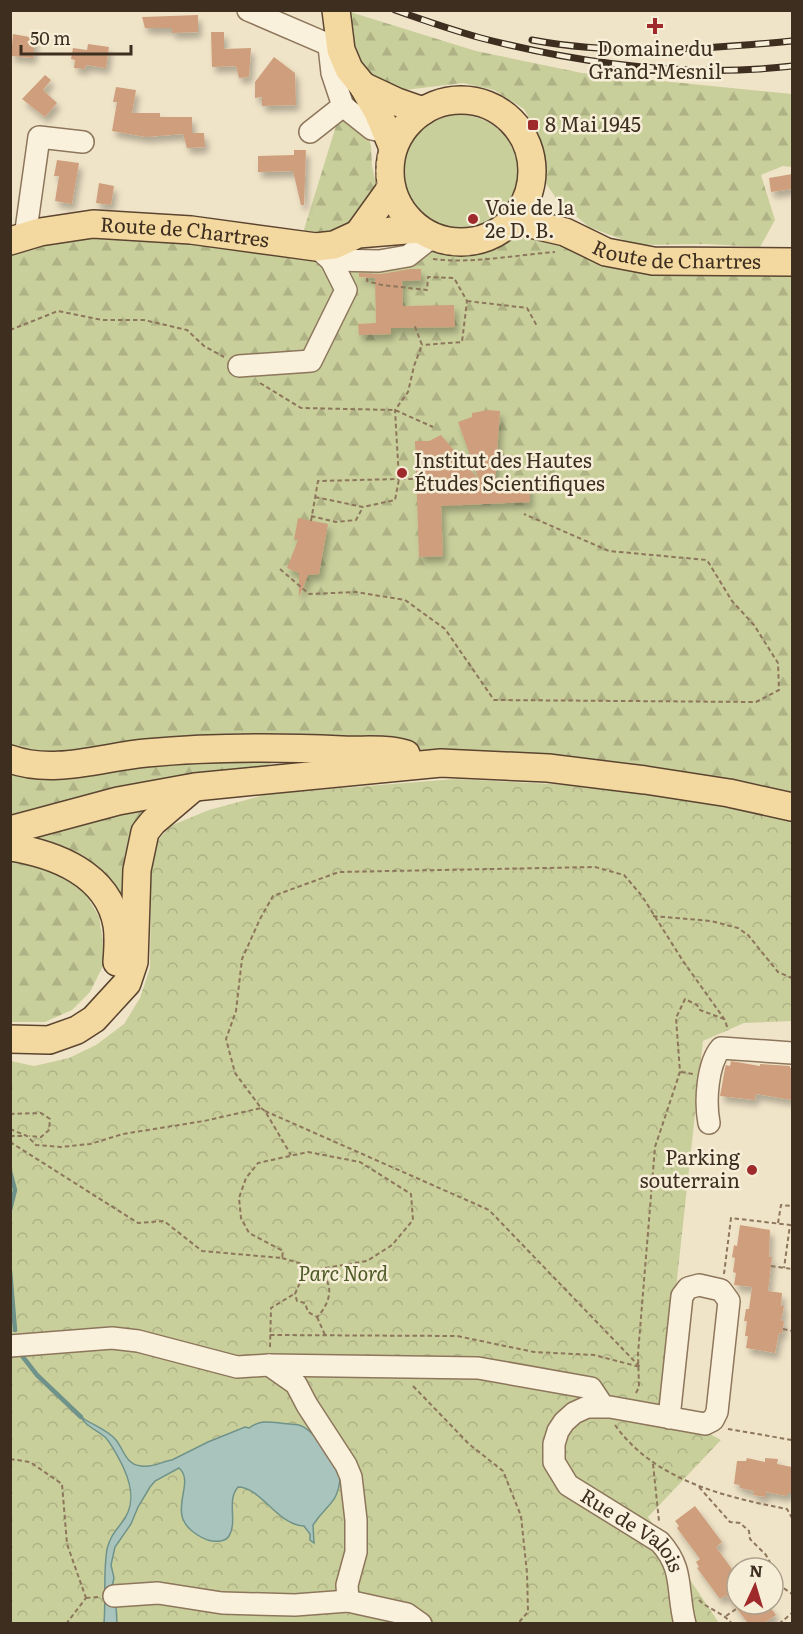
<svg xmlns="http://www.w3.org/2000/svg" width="803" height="1634" viewBox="0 0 803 1634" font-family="Literata,serif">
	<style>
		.green { fill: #c9cf9b }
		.forest { fill: url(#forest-firs) }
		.park { fill: url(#park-crowns) }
		.water { fill: #a9c4bc; stroke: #6f938a; stroke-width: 1.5 }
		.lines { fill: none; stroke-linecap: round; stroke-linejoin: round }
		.stream { stroke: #6f938a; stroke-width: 4.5 }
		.building { fill: #cf9f7d; filter: url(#shadow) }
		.minor-casing { stroke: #8d765c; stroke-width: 24 }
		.major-casing { stroke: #5b4430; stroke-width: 30 }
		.path { stroke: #8d765c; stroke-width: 2; stroke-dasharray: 4.5 3; stroke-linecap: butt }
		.minor { stroke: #faf1dc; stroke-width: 21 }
		.major { stroke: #f3d9a0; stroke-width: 27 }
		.rail-casing { stroke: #3d2e20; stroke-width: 7 }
		.rail { stroke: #f7eed8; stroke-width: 4.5; stroke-dasharray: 14; stroke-linecap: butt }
		.poi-dot { fill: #9e2a2b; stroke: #f7eed8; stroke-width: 2 }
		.labels { text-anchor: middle; stroke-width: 5; stroke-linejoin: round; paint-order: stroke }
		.poi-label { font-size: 20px; fill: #3d2e20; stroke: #f7eed8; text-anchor: start }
		.street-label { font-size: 20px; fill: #3d2e20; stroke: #f7eed8 }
		.park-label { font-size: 20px; font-style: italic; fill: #4d5a26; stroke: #f7eed8 }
	</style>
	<defs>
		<pattern id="forest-firs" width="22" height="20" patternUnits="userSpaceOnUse" patternTransform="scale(1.5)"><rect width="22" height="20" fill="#c9cf9b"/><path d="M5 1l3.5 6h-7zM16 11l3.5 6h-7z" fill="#aeb285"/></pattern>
		<pattern id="park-crowns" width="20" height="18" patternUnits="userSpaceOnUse" patternTransform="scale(1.5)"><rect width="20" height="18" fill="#c9cf9b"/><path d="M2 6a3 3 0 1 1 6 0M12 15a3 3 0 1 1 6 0" fill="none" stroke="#aeb285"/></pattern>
		<filter id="shadow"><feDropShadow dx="3.5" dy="6" stdDeviation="3" flood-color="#0004"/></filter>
	</defs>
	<rect width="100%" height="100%" fill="#f0e4c8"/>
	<path class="green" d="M401 174a59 59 0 1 1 118 0a59 59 0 1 1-118 0Z"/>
	<path class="forest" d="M347,11L476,51L582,73L792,94V167L783,166L761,175L775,220L760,247L706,244L637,245L589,227L558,201L545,182L538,134L524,109L494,90L463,83L405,90L373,76L352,48Z
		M340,113L367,133L371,146L372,167L377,187L358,217L340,230L302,236Z
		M96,231L195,236L346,264L527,235L792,272V805L550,763L305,738L264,768L11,819V247Z
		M141,810L144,819L127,904L37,843L40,831Z
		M10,859L50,868L86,894L99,917L103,942V966L90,992L72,1010L45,1022H11Z"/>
	<path class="park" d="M455,779L648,789L792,821V1021L744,1023L703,1041L663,1408L721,1440L648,1517L719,1623L11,1624V1061L34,1066L69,1058L96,1045L124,1024L140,998L150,968L151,875L155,844L170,826L209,810L268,794Z"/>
	<path class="water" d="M81,1417C92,1425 107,1429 116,1440C124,1450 126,1465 141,1466C155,1468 162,1461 172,1460L208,1442L245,1427L249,1428C260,1420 268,1422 280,1423C286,1424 294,1424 299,1425C314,1429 332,1459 341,1472C338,1506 329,1501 313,1525L314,1543L310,1540V1534L304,1526C277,1525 261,1487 238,1487C226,1501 238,1521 229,1536C226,1541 218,1542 212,1541C205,1540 197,1535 192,1531C167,1511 196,1483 179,1468L155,1481L150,1487L138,1507L131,1524L115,1547L111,1565L114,1578L111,1591L116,1606L117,1623H104C106,1599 103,1573 107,1549C110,1538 113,1534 120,1525C135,1508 133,1489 124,1469C121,1462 111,1443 105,1437C96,1429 87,1428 81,1417Z"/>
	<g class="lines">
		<path class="stream" d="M10,1171L15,1190L10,1210
			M10,1271L15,1330
			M23,1357L37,1375L81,1417"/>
	</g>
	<path class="building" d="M198,15V32L172,33V28H145L142,17Z
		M211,32H224V49L251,48L249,77L239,78L236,66L212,67Z
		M13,34L35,38L33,58L11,56Z
		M88,44L109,47L106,68L86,65L85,69L74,68L75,60L71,59L73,48L87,50Z
		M274,57L295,73L296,105L262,106V97L255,98V82Z
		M45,75L51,80L43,90L57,103L45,117L22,99Z
		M116,87L136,90L132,113H160V117H192V133H204L205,147L187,148L183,134L146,137L112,131L117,102H113Z
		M294,150H306L304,205H301L293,171L258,172V156L294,155Z
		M57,160L79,163L72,204L55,201L59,176H54Z
		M792,174V189L771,192L769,178Z
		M99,183L114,186L111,205L96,203Z
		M410,269H421V280L402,281L403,306L454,305L455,327L391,328V334L359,335L358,324L376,323L375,278L359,277V273L381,274Z
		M488,410L500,411L495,483H529L530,502L441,506L443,556L419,557L415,441H429L441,435L479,480L458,422L472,417V413Z
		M298,518L328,524L319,574L308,575L299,597V573L287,568L298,540H294Z
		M731,1061L760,1066V1064L790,1066V1068H792V1100L756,1094L755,1100L720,1096L725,1068L726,1065L730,1066Z
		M740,1225L770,1230L769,1257H772L768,1291L782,1293L781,1306H784L781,1321H784L782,1334L779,1333L775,1353L746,1348L748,1336H745L747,1321H744L746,1309H749L752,1287L734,1285L736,1273L733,1272L735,1258L732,1257L734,1245L737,1246Z
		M747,1458L765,1462V1458L778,1459L777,1464L792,1467V1493H787V1496L766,1492V1497L753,1495L754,1491L740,1488V1485L734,1484L737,1461H746Z
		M695,1506L722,1542L716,1547L737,1576V1604H768L776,1615L764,1623H748L726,1595L720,1599L697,1568L699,1567L696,1562L700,1559L677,1528L679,1526L675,1521Z"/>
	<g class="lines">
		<defs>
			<g id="minor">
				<path d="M248,10L341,50"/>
				<path d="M329,46L332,73L343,106L372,129L386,132"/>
				<path d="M310,132L343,106"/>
				<path d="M25,237L39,137L83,142"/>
				<path d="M323,253L331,260L379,261L408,256L432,237"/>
				<path d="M239,366L311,361L346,290L331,260"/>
				<path d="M709,1123C705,1102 707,1064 721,1048L792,1053"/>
				<path d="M10,1346L112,1338L138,1341L237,1367L269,1365L478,1368L591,1388L603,1406"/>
				<path d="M269,1365L296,1384L307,1405L346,1465L351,1477L356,1520V1552L347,1585L348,1601"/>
				<path id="s1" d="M669,1418L682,1296L688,1288L699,1285L721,1290L729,1301L717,1412L713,1420L705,1424L610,1407H587L574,1413L564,1422L558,1431L554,1444V1462L568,1485L660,1542C685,1570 676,1590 685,1624"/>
				<path d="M114,1596L158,1593L222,1603L295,1605L348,1601L407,1614L421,1624"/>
			</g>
			<g id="major">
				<path d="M336,10L341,50L349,69L363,86L378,112L393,148"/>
				<path d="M363,86L397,102L423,111"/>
				<circle cx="461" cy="171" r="71"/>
				<path id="s2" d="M513,220L565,232L606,252L653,261L792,262"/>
				<path d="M358,234L391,188"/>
				<path id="s3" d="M10,241L40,232L93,224L191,230L316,247L334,245L358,234L419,229"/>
				<path d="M10,759C54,775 102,757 146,753C211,747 277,747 342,750C363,751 387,748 406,754"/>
				<path d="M10,830L118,801L195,787L441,763L548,768L645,780L729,793L792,807"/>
				<path d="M10,847C55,854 108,874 117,925C119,937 118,950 117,962"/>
				<path d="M10,1039L49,1040L77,1030L94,1019L127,983L134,962L137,870L145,832L153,822L193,788"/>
			</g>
		</defs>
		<use href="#minor" class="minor-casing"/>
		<use href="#major" class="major-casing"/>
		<path class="path" d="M376 173a81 81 0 1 1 162 0a81 81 0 1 1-162 0Z
			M433,259C472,264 515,255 555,252
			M367,278V281L382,285L427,290L428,277L454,278L467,301L462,342L422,345
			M467,301L527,308L537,326
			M10,330L58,311L102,320H144L187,330L204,346L224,357
			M260,383L301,408L395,410L433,427
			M315,497L363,507L395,500L399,479H416
			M311,516L336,522L356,520L363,507
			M311,521L318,481L399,479L395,410L408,392L414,366L422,345L414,324
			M280,569L309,594L356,592L405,600L445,629L494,700L756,702L779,690L778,663L754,625L732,601L707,560L609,551L524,514
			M653,916L711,921L738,928L748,935L778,972L792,978
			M681,1072L693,1074
			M261,1108L265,1111L291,1155
			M265,1111L489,1210L640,1367
			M10,1114L41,1113L50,1119L49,1130L41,1137L29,1136
			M10,1129L27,1136L36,1145L61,1147L90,1144L123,1134L204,1121L261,1108L235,1073L226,1039L236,1011L242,959L260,919L273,896L339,872L595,867L624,875L642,896L683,961L725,1020L728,1030
			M10,1136H23
			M10,1142L138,1223L164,1221L202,1251L282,1258L283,1251L249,1233L241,1218L239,1198L246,1178L258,1163L308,1152L360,1162L411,1194L413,1220L392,1245L367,1261L313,1270L304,1273L295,1294L297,1301L305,1303L308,1312L317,1317C332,1302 336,1278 313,1270
			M778,1223L781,1205L792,1206
			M282,1258L306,1265L304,1273
			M771,1266L792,1269
			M724,1274L731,1218L790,1225L784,1268
			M317,1317L325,1335
			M783,1329L792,1331
			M270,1335L457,1336L534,1352L594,1355L640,1367
			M270,1347L271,1308L294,1294
			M413,1386L469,1444L503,1471L521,1516L527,1573L528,1612L520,1621L521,1624
			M636,1393L639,1387L638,1354L655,1147L680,1072L676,1018L685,999L697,1005L700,1010L724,1019
			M615,1425C654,1480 724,1497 787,1509L792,1518
			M728,1429L792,1440
			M10,1459L30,1462L62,1484L67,1544L86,1598
			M653,1464L659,1521
			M699,1487L730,1522L740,1523L749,1531L750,1539L766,1555L773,1568
			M773,1569L782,1587L792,1594
			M86,1598L98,1597
			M699,1600C709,1610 723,1612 732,1624
			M726,1616L739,1607
			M66,1624L86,1598
			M779,1624L792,1613"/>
		<use href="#minor" class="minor"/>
		<use href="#major" class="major"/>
		<defs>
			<path id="rail" d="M395,10C423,20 452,30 481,38C581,64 690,78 792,66
				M532,40C618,56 707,49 792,41"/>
		</defs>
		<use href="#rail" class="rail-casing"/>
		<use href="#rail" class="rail"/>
	</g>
	<g class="poi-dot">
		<path d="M652 17h6v6h6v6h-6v6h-6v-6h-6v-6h6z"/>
		<rect x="527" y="119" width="12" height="12" rx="3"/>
		<circle cx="473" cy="219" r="6"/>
		<circle cx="402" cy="473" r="6"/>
		<circle cx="752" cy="1170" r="6"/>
	</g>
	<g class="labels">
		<g class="poi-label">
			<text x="655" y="56" text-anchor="middle">Domaine du<tspan x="655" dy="23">Grand-Mesnil</tspan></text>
			<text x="545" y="132">8 Mai 1945</text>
			<text x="485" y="215">Voie de la<tspan x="485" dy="23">2e D. B.</tspan></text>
			<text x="414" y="468">Institut des Hautes<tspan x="414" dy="23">Études Scientifiques</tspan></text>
			<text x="740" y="1165" text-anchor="end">Parking<tspan x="740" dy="23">souterrain</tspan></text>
		</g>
		<g class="street-label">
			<text dy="7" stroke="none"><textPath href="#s3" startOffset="177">Route de Chartres</textPath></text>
			<text dy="7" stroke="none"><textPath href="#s2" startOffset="170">Route de Chartres</textPath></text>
			<text dy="7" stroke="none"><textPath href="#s1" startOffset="606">Rue de Valois</textPath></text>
		</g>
		<g class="park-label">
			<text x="343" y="1281">Parc Nord</text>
		</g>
	</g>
	<rect width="803" height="1634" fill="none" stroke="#3d2e20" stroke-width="24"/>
	<g transform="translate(755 1586) rotate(4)"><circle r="28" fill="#f7eed8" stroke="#ada18e" stroke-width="1.5"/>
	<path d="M0-4.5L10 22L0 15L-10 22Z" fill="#9e2a2b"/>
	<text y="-9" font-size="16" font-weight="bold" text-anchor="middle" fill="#3d2e20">N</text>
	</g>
	<path d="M21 45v9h110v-9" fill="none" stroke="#3d2e20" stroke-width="3"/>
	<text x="30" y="45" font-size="18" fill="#3d2e20" stroke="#f7eed8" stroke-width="4.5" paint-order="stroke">50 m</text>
</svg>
